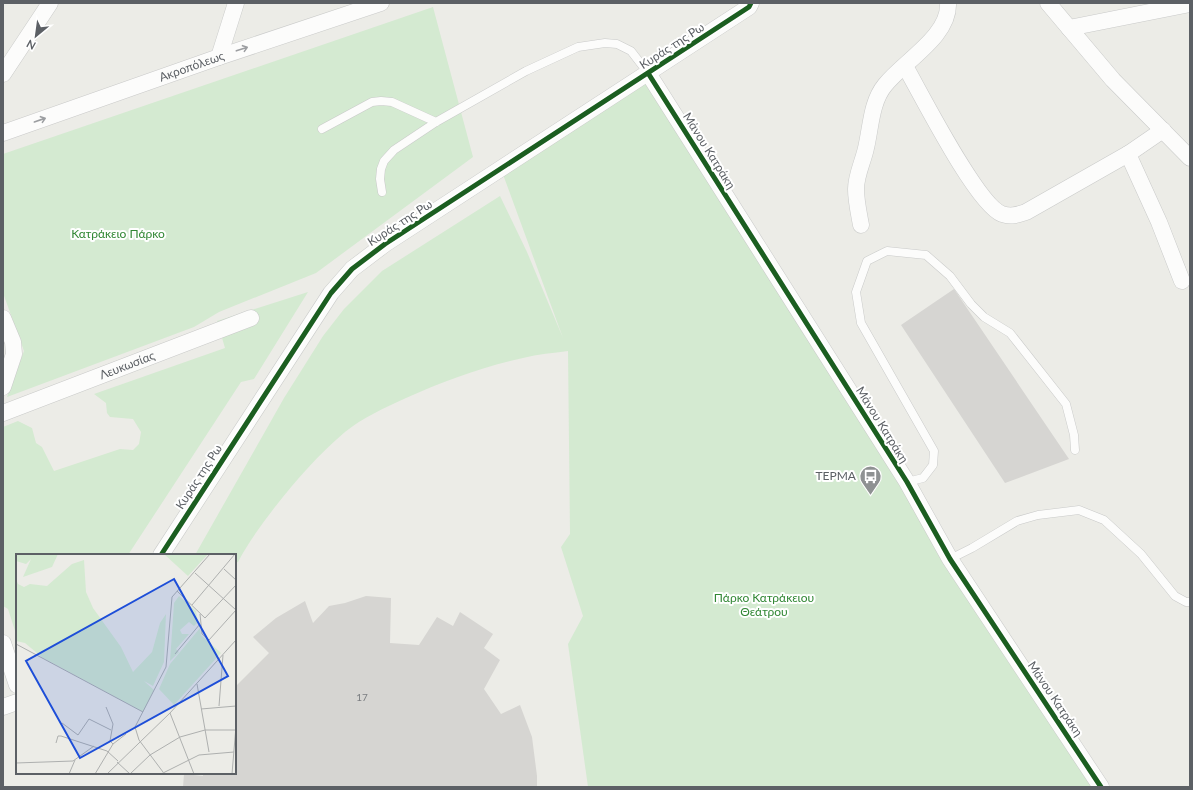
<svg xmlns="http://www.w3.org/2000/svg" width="1193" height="790" viewBox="0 0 1193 790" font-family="Lato,sans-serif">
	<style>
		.green { fill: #d4ead1 }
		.building { fill: #d6d5d2 }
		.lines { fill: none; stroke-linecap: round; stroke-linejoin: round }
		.service-casing { stroke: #c9cac9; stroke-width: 9 }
		.minor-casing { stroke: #c9cac9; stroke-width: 17 }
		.service { stroke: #fcfcfb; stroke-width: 8 }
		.minor { stroke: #fcfcfb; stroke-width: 16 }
		.cycleway-casing { stroke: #fff; stroke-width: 8 }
		.cycleway { stroke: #1b5e20; stroke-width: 5 }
		.oneway { stroke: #9c9ea1 }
		.labels { text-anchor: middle; stroke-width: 4; stroke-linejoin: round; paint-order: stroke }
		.number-label { font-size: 10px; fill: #7b7e81 }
		.street-label { font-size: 12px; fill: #5c6065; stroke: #fff }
		.park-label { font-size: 12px; fill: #318734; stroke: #fff }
		.poi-label { font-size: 12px; fill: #5c6065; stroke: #fff; text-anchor: end }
		.inset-road { fill: none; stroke: #aeb0af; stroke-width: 1 }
		.view { fill: #1d4ed8; fill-opacity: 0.15; stroke: #1d4ed8; stroke-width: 2 }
		.inset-edge { fill: none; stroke: #5c6065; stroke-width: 2 }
	</style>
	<rect width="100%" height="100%" fill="#ecece7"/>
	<path class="green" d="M433,7L473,157L316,273L219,312L194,327L7,397L24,351L3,293V154Z
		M648,73L1093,787H588L568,644L583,616L561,547L570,534L568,351C553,353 538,354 523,358C482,367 444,381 406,398C386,407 362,418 345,432C319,454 296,480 275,507C261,525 248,543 238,562L235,563V555H195L284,398L323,336L344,309L382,271L500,196L527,252L563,338L501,169Z
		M308,292L254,379L241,382L128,555H17V637L8,609L3,606V427L18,421L32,428L36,443L42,447L54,471L120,449L133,450L139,444L141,432L133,419L110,417L107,413L106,403L94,394L225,348L217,321Z"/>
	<path class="building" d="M954,289L1069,459L1005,483L901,325Z
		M366,596L391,598L390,643L419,645L437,617L453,626L460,612L493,634L484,648L500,660L484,689L501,714L520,705L532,737L537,776V787H183L184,774L203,776V773H235V687L269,653L253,637L276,618L305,601L313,623L329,606L345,603Z"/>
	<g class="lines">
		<defs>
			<path id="service" d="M322,129L372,102L381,101L392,102L436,122
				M382,192L380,179L381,169L384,161L394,150L436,122L526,71L578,47L605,43L617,44L631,51L648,73
				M907,482L923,478L933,465L934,451L861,323L856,292L867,261L887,251L926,255L950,276L971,304L984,317L1010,333L1066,404L1074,435L1075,450
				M950,559L972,548L1017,521L1038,515L1079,510L1104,520L1141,554L1175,596L1186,602H1190"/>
			<g id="minor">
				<path d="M1048,3L1113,80L1190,158"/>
				<path d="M1069,28L1190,4"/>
				<path d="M219,57L236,3"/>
				<path d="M905,66C921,94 977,205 1002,214C1011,217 1017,215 1026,212L1128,154"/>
				<path d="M648,73L907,482L950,559L1101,787"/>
				<path d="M3,74L50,3"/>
				<path d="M1163,130L1128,154L1159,222L1182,281"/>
				<path id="s1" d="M3,133L219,57L381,3"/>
				<path d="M861,225C859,214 856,201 856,189C856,175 863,162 866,148C871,127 871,102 885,85C904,61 950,36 948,3"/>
				<path d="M3,318L13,342L14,354L3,387"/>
				<path id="s2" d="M3,413L251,318"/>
				<path d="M161,555L331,293L352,269L385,244L749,7L751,3"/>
				<path d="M3,643L17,685"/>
				<path d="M3,707L17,702"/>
			</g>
		</defs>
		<use href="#service" class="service-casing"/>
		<use href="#minor" class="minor-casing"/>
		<use href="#service" class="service"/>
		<use href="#minor" class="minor"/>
		<defs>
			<path id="cycleway" d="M648,73L907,482L950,559L1101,787
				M161,555L331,293L352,269L385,244L749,7L751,3"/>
		</defs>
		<use href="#cycleway" class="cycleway-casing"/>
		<use href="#cycleway" class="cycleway"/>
	</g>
	<defs><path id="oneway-shaft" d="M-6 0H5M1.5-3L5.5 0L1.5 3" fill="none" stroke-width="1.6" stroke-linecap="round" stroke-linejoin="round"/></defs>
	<g class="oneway">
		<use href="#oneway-shaft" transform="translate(242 49) rotate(-18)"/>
		<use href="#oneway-shaft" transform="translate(40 120) rotate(-19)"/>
	</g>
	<defs>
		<symbol id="bus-pin" viewBox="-11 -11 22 30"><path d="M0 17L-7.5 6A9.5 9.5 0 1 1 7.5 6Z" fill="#8e9192" stroke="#fff"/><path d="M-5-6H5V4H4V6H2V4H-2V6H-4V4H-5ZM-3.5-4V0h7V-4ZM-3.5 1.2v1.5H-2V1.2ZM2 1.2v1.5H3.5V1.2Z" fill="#fff"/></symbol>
	</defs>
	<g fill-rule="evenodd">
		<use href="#bus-pin" x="858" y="464" width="25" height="34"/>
	</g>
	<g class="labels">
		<g class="number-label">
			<text x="362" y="701">17</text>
		</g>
		<g class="street-label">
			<text transform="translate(672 46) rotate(-33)" y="4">Κυράς της Ρω</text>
			<text dy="4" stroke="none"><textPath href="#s1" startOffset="200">Ακροπόλεως</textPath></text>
			<text transform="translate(709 151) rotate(58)" y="4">Μάνου Κατράκη</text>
			<text transform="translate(400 223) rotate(-33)" y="4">Κυράς της Ρω</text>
			<text dy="4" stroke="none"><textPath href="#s2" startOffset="133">Λευκωσίας</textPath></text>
			<text transform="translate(882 425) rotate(58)" y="4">Μάνου Κατράκη</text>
			<text transform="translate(199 477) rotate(-57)" y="4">Κυράς της Ρω</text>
			<text transform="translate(1055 699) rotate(56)" y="4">Μάνου Κατράκη</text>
		</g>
		<g class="park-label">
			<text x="118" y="238">Κατράκειο Πάρκο</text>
			<text x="764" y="602">Πάρκο Κατράκειου<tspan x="764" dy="14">Θεάτρου</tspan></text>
		</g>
		<g class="poi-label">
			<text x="856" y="480">ΤΕΡΜΑ</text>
		</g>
	</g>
	<g transform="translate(16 554)">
		<rect width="220" height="220" fill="#ecece7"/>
		<path d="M0,0H42L36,13L7,23L15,5L10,10L0,7ZM148,0H192L172,22ZM68,6L70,38L77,54L105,93L117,118L136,98L144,69L150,60L148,108L137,132L128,127L138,136L127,158L27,104L9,89L0,87V25L2,30L8,33L14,30L31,32L56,10ZM163,42L180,57L182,68L178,72L173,68L164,76L166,80H173L160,95L163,98L154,107L158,49ZM184,74L185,81L205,99L158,151L143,135L154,110Z" fill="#d4ead1"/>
		<path class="inset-road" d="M208,15L220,26M179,19L220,56M161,37L189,64L220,31M176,51L219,0M184,60L186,80L193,86L220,56M0,90L127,158M159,100L184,70M181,130L193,198M203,152L207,101M90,153L97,170L94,187L97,190L110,180M185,155L220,152M154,159L178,220M46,169L62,181M62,181L73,165L95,176M40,189L42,182H45L91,197L102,207M101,208L114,220L134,201L164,183L189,176H220M0,209L57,207L78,192M147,218L123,186L119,173L150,113L156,43L194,0M19,220H32M53,220L59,206M79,220L97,190M91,220L154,159L220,86M145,220L183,201L218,198M216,220L220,172"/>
		<path class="view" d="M158,25L212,122L64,204L10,107Z"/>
		<rect width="220" height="220" class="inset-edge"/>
	</g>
	<rect width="1193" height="790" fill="none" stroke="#5c6065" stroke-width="8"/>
	<g transform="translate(36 36) rotate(209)" stroke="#ffffff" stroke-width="3" paint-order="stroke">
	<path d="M0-3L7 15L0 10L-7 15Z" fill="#5c6065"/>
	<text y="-6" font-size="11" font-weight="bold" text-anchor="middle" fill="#5c6065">N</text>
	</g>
</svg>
